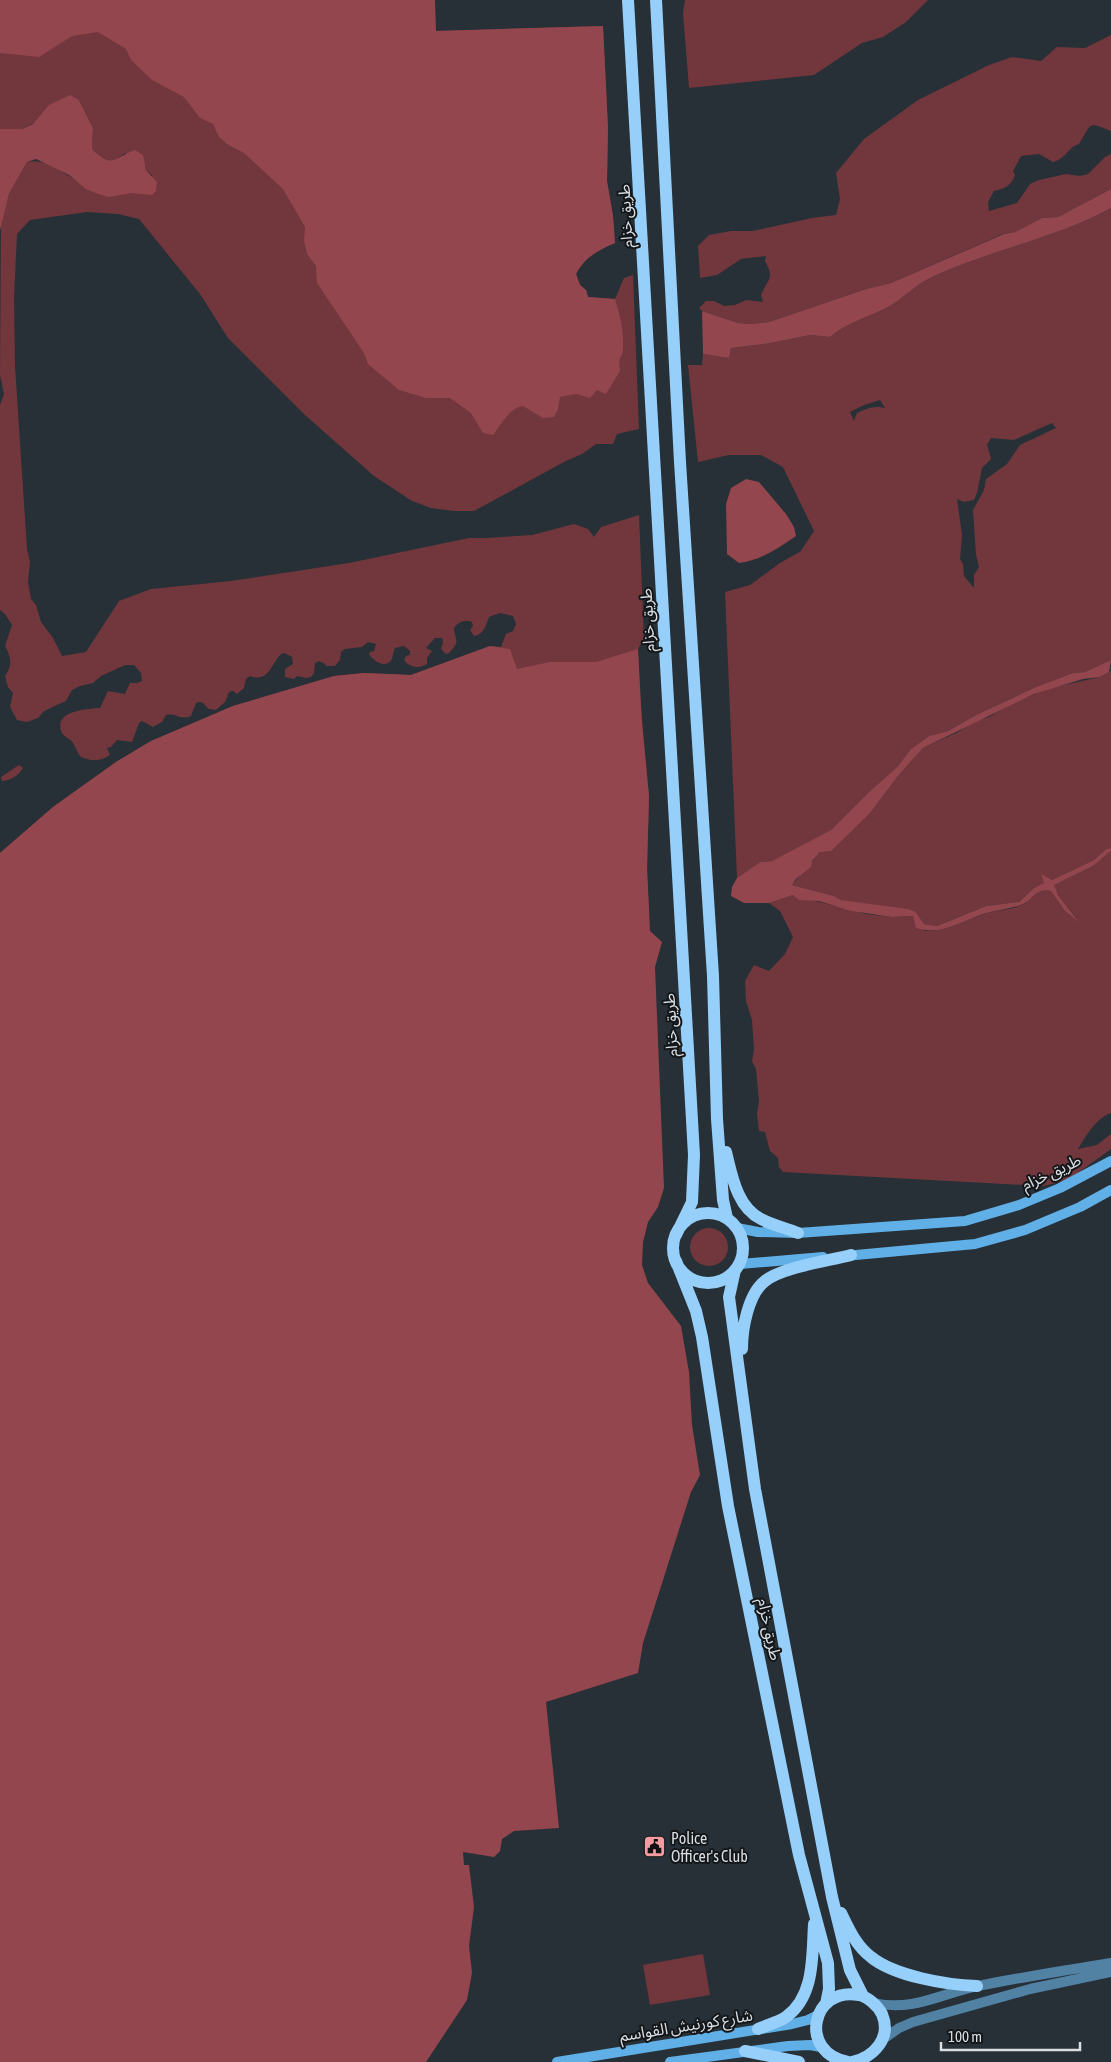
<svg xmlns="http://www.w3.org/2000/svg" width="1111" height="2062" viewBox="0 0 1111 2062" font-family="'Asap Condensed','Noto Sans Arabic',sans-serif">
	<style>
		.green { fill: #71373c; fill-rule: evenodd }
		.water { fill: #93464e }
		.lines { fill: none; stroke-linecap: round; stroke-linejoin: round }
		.tertiary { stroke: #5181a3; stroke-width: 10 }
		.secondary { stroke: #60afe6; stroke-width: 10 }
		.primary { stroke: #96cff9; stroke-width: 12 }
		.labels { text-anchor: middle; stroke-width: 4; stroke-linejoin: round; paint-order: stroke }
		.street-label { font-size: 16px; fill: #d9dee3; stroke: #13171a }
		.poi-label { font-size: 16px; fill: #d9dee3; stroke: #13171a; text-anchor: start }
	</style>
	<rect width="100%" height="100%" fill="#273036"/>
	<path class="green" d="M0,0H144L243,113L448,363L435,0L436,31L603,26L608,128L607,181L613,216L615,243C598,250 584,258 576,274L580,285L586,290L588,297L615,299L624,278L633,275L639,429L617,434L613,444H596L582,454L564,462L474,511H454L431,508L412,501L374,476L305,415L228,338L200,294L139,219L118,214L87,212L30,220L17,234L14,298L15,366L27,549L30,562L28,582L31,599L36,605L41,622L53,638L62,656L86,652L119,601L151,589L231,581L349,563L469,538H487L532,535L574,524L588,529L594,537L601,527L639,515L644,638L638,649L640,697L649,796L647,875L649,910L0,853L53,807L116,762L151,741L233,706L334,676L364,673L411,675L490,646L501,647L506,634L513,631L516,624L513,616L500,613L489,617C486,626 483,635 474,636L470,630L473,626L472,622C464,619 459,622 454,628C455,642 461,640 449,653L446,654L441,649L443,642L442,638H435L426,648L432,651L427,658V664C419,669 410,668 404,660L406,656L410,655V651L404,646L395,648C393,652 393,658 391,661C384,668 373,661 369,654L370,652L374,651L376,644L368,642L362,647L345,649L341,652L340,660L335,666H326L325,664L319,661L315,663L314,673L311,677L306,678L297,676L294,679L285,677V669L293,664L292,657L285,653L281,654C271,664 269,683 250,676L246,679L244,688L237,694L233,691L229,692L225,702L216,710L209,709C203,705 204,700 196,703L191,716C179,721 175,712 166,715L162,722L153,727L142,721L139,723L132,742L117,740L111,747L107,748L110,755C100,762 91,761 81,757C77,752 76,748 73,743C70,738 65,738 62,733C52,710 88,709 100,708L108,691L125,694L130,683H137L142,681L141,673L134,665H125L101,676L93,683L80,686L72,690L66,701L44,711L38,718L27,722L17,720L10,707L13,693L8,687L5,676C13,665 11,657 5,646L12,625L5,614L0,610V405L4,394L0,375L1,221L9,194L27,162C49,156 78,185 98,194L153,176L146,170V167L125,153C111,165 105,161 92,149L93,128L79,100L22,129H0Z
		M685,0H928L906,22L883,37L862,43L814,75L689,88L683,13Z
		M1111,35V131C1087,122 1093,122 1079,144C1068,147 1066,159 1053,162L1039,154L1021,156L1013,171L1015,175C1011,186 1006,188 994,191L988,202L989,211L1017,203L1030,184L1039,180L1066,174L1080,176L1088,174L1105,157L1111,154V189L1058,217L1042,218L1015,232L1003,234L891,283L866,289L769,322L751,324L738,323L702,311L699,308L706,301H714L724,306L735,305L746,300L763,302L761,295C768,278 775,279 765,261L766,256L741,259L717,275L700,278L698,246L709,235L731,231H753L812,218L836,215L840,199L836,173L864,139L918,100L989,65L1012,57L1041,61L1057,47L1085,48Z
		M1111,208V660L1085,672L1073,673L1036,687L976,715L948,731L929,736L911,749L897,767L868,793L831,830L787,854L772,861L760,862L737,878L725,592L750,585L780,563L801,551L814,531L783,467L761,455H729L698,462L688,365H702L703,354L729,358L731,348L771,343L810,335L830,337C850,321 867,318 888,307C903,299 916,284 932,277C990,250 1054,239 1111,208ZM880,400L885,408C875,405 865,409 857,413L854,421L850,412L864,405ZM1052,423L1056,428L1020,445L1007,464L986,479L984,490L973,510L976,555L979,567L974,575V588L964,576L963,564L960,559L962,535L957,499L964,502L974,500L977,493L982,468L991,459L987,445L991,438L1014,440Z
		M1111,671V848L1106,849L1094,860L1052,880L1041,875L1045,883L1034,888L1019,902L986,906L937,926L924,924L916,912L841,900L834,896L792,885L820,852L837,842L871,812L898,776L923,748L958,732L974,722L989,717L1015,702L1050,688L1100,677Z
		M19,765L23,768C19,775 10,781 2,781L1,777Z
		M1111,851V1113C1096,1118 1086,1136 1078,1149L1097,1145L1111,1134V1149L1068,1180L1043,1186L783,1172L779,1167L778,1158L770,1151L765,1132L759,1131L757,1114L759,1101L756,1069L752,1061L754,1050L752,1020L746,1001L745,981L754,965L769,971L785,954L793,937L780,911L769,903L793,895L866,914L892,917L913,916L925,931C949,931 962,921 984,914C996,910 1010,910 1022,905C1033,900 1036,888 1051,891L1064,910L1077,919L1058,895L1053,885L1093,866Z
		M690 1247a19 19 0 1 1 38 0a19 19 0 1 1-38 0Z
		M703,1954L710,1995L650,2005L643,1965Z"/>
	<path class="water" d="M0,0H435L436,31L603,26L608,128L607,181L613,216L615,243C598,250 584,258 576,274L580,285L586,290L588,297L615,299C620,315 624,332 623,348C623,359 617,355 620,371L606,394L597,390L590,398L576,394L560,397L558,409L554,417L543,418L523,406C509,408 501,425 493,435L483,433L471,413L450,398H426L399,390L368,364L364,353L317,283L316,266L307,254L304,240L305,227L283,189L244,153L227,144L219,137L213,124L200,118L184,97L152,80L131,60L126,49L98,32L72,36L39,57L0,53Z
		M70,95L79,100L93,128L92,149C113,169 113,158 135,150L143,155L146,170L157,182L156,191L152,195L131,193L109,197L98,194L86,189L69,175L36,159L27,162L9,194L0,230V129H22L33,124L49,105Z
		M1111,189V208C1054,239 990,250 932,277C916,284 903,299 888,307C867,318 850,321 830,337L810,335L771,343L731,348L729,358L703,354L702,311L738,323L751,324L769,322L866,289L891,283L1004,234L1015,232L1042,218L1058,217Z
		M746,479L759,482L786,514L794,527L796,536C779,548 759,561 739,563L727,554L726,504L731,488Z
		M490,646L510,649L517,669L550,662H596L638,649L642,724L649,796L647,867L650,931L662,942L655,967L664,1188L658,1207L648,1222L643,1242L642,1265L648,1283L681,1326L689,1372L692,1425L700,1475L691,1492L643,1643L638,1673L546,1702L559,1828L514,1831L502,1839L500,1851L494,1857L463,1852L464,1865H469L474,1907L469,1946L472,1973L467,2000L426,2062H0V853L53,807L116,762L151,741L233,706L334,676L364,673L411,675Z
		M1111,660L1109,672L1100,677L1083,679L1034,694L923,748L898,776L871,812L831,851L820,852L812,861L811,867L796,879L792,885L834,896L841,900L908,909L916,912L924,924L937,926L986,906L1019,902L1034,888L1044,883L1041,874L1052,880L1094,860L1106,849L1111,848V851L1093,866L1054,885L1058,895L1079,922L1064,910L1051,891C1035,888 1033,901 1021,905C1009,909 995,910 983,914C960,922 941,936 916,928L913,916L892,917L851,911L819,901L799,900L793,895L769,903H744L731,896L732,887L737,878L760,862L772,861L831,830L868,793L897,767L911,749L922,741L929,736L948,731L976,715L1036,687L1073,673L1085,672Z"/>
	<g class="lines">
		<path class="tertiary" d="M874,2003C913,2012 942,1993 978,1986C1022,1977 1067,1970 1111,1963
			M882,2040L899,2028L913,2022L1030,1989L1111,1972"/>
		<path class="secondary" d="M737,1228L758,1232L798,1233L965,1221L1019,1205L1060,1188L1111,1161
			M845,1256L975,1244L1025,1230L1080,1207L1111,1190
			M740,1264L823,1257
			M557,2062L792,2024L808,2020L818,2015
			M670,2062L788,2046L810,2045L821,2047"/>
		<path class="primary" d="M628,0L694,1155L692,1202L676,1235
			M656,0L680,462L713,976L717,1119L723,1200L727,1218
			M726,1152C732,1176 737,1207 761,1219C772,1225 786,1228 798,1233
			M673 1248a35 35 0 1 1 70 0a35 35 0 1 1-70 0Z
			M676,1261L696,1311L702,1337L728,1506L799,1855L828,1963L829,1989L826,2004
			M735,1270L729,1297L755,1489L832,1897L850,1970L863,1996
			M742,1349C742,1329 748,1294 765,1281C782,1267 829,1261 851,1255
			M841,1913C849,1929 856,1946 871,1957C894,1976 947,1985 977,1986
			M758,2029C767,2025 779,2022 786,2017C815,1996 812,1956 814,1924
			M745,2051L799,2062
			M848,2062C798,2053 811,1986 859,1995C868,1997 878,2006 882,2014C892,2038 874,2057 852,2062"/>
	</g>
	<defs>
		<symbol id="civic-square" viewBox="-11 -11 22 22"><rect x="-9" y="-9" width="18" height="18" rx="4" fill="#f49aa1" stroke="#13171a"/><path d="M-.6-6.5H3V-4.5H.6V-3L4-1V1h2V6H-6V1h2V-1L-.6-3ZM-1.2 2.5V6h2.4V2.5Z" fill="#111"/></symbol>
	</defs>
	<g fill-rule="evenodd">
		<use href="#civic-square" x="642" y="1834" width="25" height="25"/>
	</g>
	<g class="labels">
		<g class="street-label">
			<text transform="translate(625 216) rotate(-93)" y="6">طريق خزام</text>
			<text transform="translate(647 620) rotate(-93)" y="6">طريق خزام</text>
			<text transform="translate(670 1025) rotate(-93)" y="6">طريق خزام</text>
			<text transform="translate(1051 1172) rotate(-25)" y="6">طريق خزام</text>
			<text transform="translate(770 1629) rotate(78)" y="6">طريق خزام</text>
			<text transform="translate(686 2025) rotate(-9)" y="6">شارع كورنيش القواسم</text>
		</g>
		<g class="poi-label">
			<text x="671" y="1844">Police<tspan x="671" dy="18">Officer's Club</tspan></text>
		</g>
	</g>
	<path d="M941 2042v8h139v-8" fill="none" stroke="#d9dee3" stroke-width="2.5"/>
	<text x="948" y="2042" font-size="15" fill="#d9dee3" stroke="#13171a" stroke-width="4" paint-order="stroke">100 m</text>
</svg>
